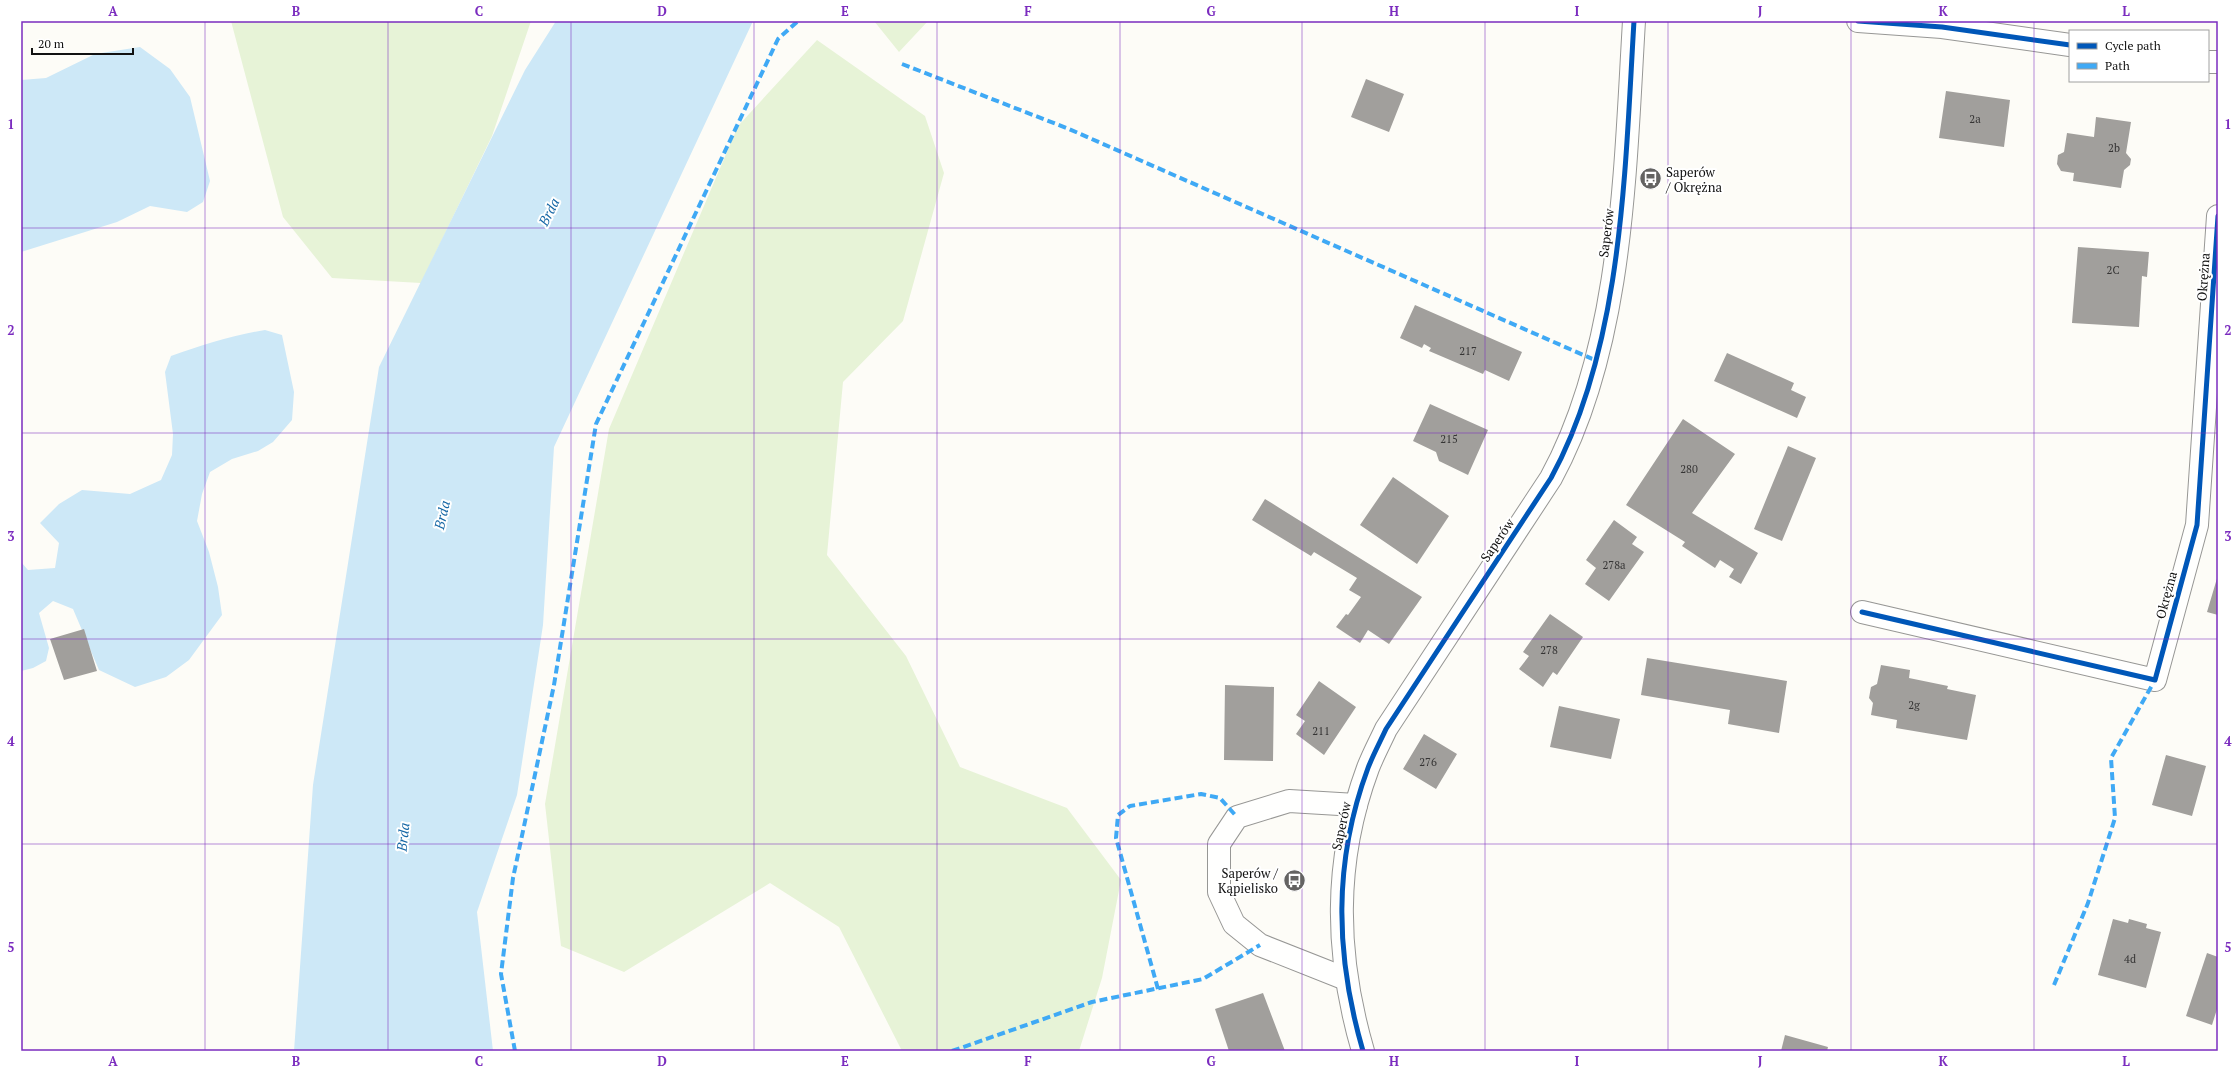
<svg xmlns="http://www.w3.org/2000/svg" width="2239" height="1072" viewBox="0 0 2239 1072" font-family="'PT Serif',serif">
	<style>
		.green { fill: #e7f3d7 }
		.water { fill: #cde8f7 }
		.building { fill: #a19f9c }
		.lines { fill: none; stroke-linecap: round; stroke-linejoin: round }
		.minor-casing { stroke: #979795; stroke-width: 24 }
		.tertiary-casing { stroke: #979795; stroke-width: 24 }
		.minor { stroke: #fffffe; stroke-width: 22 }
		.tertiary { stroke: #fffffe; stroke-width: 22 }
		.quiet { stroke: #3fa9f5; stroke-width: 4; stroke-dasharray: 8 4; stroke-linecap: butt }
		.cycleway-casing { stroke: #fff; stroke-width: 8 }
		.cycleway { stroke: #0057b8; stroke-width: 5 }
		.grid { fill: none; stroke: #7b2cbf; stroke-width: 1; stroke-opacity: 0.55 }
		.labels { text-anchor: middle; stroke-width: 4; stroke-linejoin: round; paint-order: stroke }
		.number-label { font-size: 11px; fill: #353434 }
		.poi-label { font-size: 13px; fill: #111; stroke: #fff; text-anchor: start }
		.street-label { font-size: 13px; fill: #111; stroke: #fff }
		.water-label { font-size: 14px; font-style: italic; fill: #1768a6; stroke: #fff }
		.neatline { fill: none; stroke: #7b2cbf; stroke-width: 1.5 }
		.grid-label { font-size: 13px; text-anchor: middle; font-weight: bold; fill: #7b2cbf }
	</style>
	<rect width="100%" height="100%" fill="#fdfcf7"/>
	<path class="green" d="M231,21H531L492,136L421,283L332,278L283,217Z
		M874,21H928L899,52Z
		M817,40L925,116L944,173L903,321L843,382L827,555L906,656L960,767L1067,808L1121,880L1102,978L1079,1051H902L839,927L770,883L624,972L561,946L545,804L609,429L738,126Z"/>
	<path class="water" d="M556,21H753L554,447L543,625L517,795L477,912L493,1051H294L313,785L379,367L525,70Z
		M140,47L170,69L190,97L210,181L203,202L187,212L150,206L117,222L21,252V80L46,78L95,54Z
		M265,330L282,335L294,392L292,420L273,442L258,451L232,459L210,472L202,494L197,521L209,552L218,587L222,615L189,660L166,677L135,687L99,670L73,609L53,601L39,613L49,648L46,661L33,668L21,671V562L28,570L55,568L59,543L40,523L59,504L82,490L130,494L161,480L172,455L173,434L165,372L171,356C202,345 233,335 265,330Z"/>
	<path class="building" d="M1366,79L1404,94L1389,132L1351,117Z
		M1946,91L2010,100L2004,147L1939,138Z
		M2096,117L2131,122L2126,153L2131,159L2130,165L2124,170L2121,188L2073,181L2074,173L2061,171L2057,164L2058,155L2064,152L2067,133L2094,137Z
		M2078,247L2149,252L2147,277L2142,276L2139,327L2072,323Z
		M1415,305L1522,352L1509,381L1485,370L1483,374L1429,351L1431,348L1424,344L1422,348L1400,338Z
		M1727,353L1794,383L1791,390L1806,397L1797,418L1714,381Z
		M1430,404L1488,430L1468,475L1439,461L1436,452L1413,441Z
		M1683,419L1735,454L1692,513L1758,553L1741,584L1729,577L1734,569L1720,560L1715,568L1682,546L1685,542L1626,505Z
		M1788,446L1816,458L1782,541L1754,529Z
		M1393,477L1449,516L1417,564L1360,525Z
		M1265,499L1422,597L1389,644L1368,630L1360,643L1336,627L1346,614L1348,615L1361,597L1349,590L1357,578L1314,552L1311,556L1252,520Z
		M1614,520L1637,537L1632,544L1644,552L1609,601L1585,584L1596,568L1586,560Z
		M2218,575V615L2207,612Z
		M1550,614L1583,637L1557,675L1553,672L1543,687L1519,669L1529,656L1523,652Z
		M84,629L97,671L64,680L50,639Z
		M1647,658L1787,681L1779,733L1728,724L1730,710L1641,695Z
		M1881,665L1910,670L1909,678L1948,686L1947,689L1976,695L1967,740L1896,728L1897,720L1871,715L1873,703L1869,698L1871,687L1877,684Z
		M1319,681L1356,707L1324,755L1296,734L1305,721L1296,715Z
		M1225,685L1274,687L1273,761L1224,760Z
		M1559,706L1620,719L1611,759L1550,747Z
		M1424,734L1457,754L1436,789L1403,769Z
		M2166,755L2206,766L2192,816L2152,805Z
		M2113,919L2128,923L2129,919L2147,924L2146,928L2161,932L2146,988L2098,975Z
		M2207,953L2218,957V1006L2212,1025L2186,1016Z
		M1263,993L1285,1051H1229L1215,1009Z
		M1785,1035L1828,1047L1827,1051H1781Z"/>
	<g class="lines">
		<defs>
			<path id="minor" d="M1858,21L1942,27L2070,45
				M2208,62H2218
				M1862,612L2155,680L2197,525L2218,216
				M1346,979L1260,945L1234,924L1219,892V844L1237,817L1289,801L1356,805"/>
			<path id="tertiary" d="M1363,1051C1335,955 1333,862 1368,768C1373,755 1380,742 1386,729L1551,478C1623,346 1625,169 1634,21"/>
		</defs>
		<use href="#minor" class="minor-casing"/>
		<use href="#tertiary" class="tertiary-casing"/>
		<use href="#minor" class="minor"/>
		<use href="#tertiary" class="tertiary"/>
		<path class="quiet" d="M902,64L1069,129L1597,361
			M2054,985L2088,903L2115,818L2111,758L2155,680
			M1158,989L1116,838L1118,815L1130,806L1201,794L1220,798L1237,817
			M515,1051L501,974L513,878L554,685L596,424L778,39L798,21
			M952,1051L1092,1002L1203,979L1260,945"/>
		<defs>
			<path id="cycleway" d="M1858,21L1942,27L2070,45
				M1862,612L2155,680L2197,525L2218,216
				M1363,1051C1335,955 1333,862 1368,768C1373,755 1380,742 1386,729L1551,478C1623,346 1625,169 1634,21"/>
		</defs>
		<use href="#cycleway" class="cycleway-casing"/>
		<use href="#cycleway" class="cycleway"/>
	</g>
	<path class="grid" d="M205,21V1051M388,21V1051M571,21V1051M754,21V1051M937,21V1051M1120,21V1051M1302,21V1051M1485,21V1051M1668,21V1051M1851,21V1051M2034,21V1051M21,228H2218M21,433H2218M21,639H2218M21,844H2218"/>
	<defs>
		<symbol id="bus-disc" viewBox="-11 -11 22 22"><circle r="9.5" fill="#646362" stroke="#fff"/><path d="M-5-6H5V4H4V6H2V4H-2V6H-4V4H-5ZM-3.5-4V0h7V-4ZM-3.5 1.2v1.5H-2V1.2ZM2 1.2v1.5H3.5V1.2Z" fill="#fff"/></symbol>
	</defs>
	<g fill-rule="evenodd">
		<use href="#bus-disc" x="1638" y="166" width="25" height="25"/>
		<use href="#bus-disc" x="1282" y="868" width="25" height="25"/>
	</g>
	<g class="labels">
		<g class="number-label">
			<text x="1975" y="123">2a</text>
			<text x="2114" y="152">2b</text>
			<text x="2113" y="274">2C</text>
			<text x="1468" y="355">217</text>
			<text x="1449" y="443">215</text>
			<text x="1689" y="473">280</text>
			<text x="1614" y="569">278a</text>
			<text x="1549" y="654">278</text>
			<text x="1914" y="709">2g</text>
			<text x="1321" y="735">211</text>
			<text x="1428" y="766">276</text>
			<text x="2130" y="963">4d</text>
		</g>
		<g class="poi-label">
			<text x="1666" y="177">Saperów<tspan x="1666" dy="15">/ Okrężna</tspan></text>
			<text x="1278" y="878" text-anchor="end">Saperów /<tspan x="1278" dy="15">Kąpielisko</tspan></text>
		</g>
		<g class="street-label">
			<text transform="translate(1606 233) rotate(-83)" y="5">Saperów</text>
			<text transform="translate(2203 277) rotate(-86)" y="5">Okrężna</text>
			<text transform="translate(1497 540) rotate(-56)" y="5">Saperów</text>
			<text transform="translate(2166 595) rotate(-75)" y="5">Okrężna</text>
			<text transform="translate(1341 826) rotate(-78)" y="5">Saperów</text>
		</g>
		<g class="water-label">
			<text transform="translate(549 212) rotate(-63)" y="5">Brda</text>
			<text transform="translate(442 515) rotate(-77)" y="5">Brda</text>
			<text transform="translate(403 837) rotate(-84)" y="5">Brda</text>
		</g>
	</g>
	<rect width="2239" height="1072" fill="none" stroke="#ffffff" stroke-width="44"/>
	<rect x="2069" y="30" width="140" height="52" fill="#ffffff" stroke="#a0a0a0"/>
	<rect x="2077" y="43" width="20" height="6" fill="#0057b8" stroke="#a0a0a0"/>
	<text x="2105" y="50" font-size="12" fill="#111111">Cycle path</text>
	<rect x="2077" y="63" width="20" height="6" fill="#3fa9f5" stroke="#a0a0a0"/>
	<text x="2105" y="70" font-size="12" fill="#111111">Path</text>
	<path d="M32 48v6h101v-6" fill="none" stroke="#111111" stroke-width="2"/>
	<text x="38" y="48" font-size="12" fill="#111111" stroke="#ffffff" stroke-width="3" paint-order="stroke">20 m</text>
	<rect x="22" y="22" width="2195" height="1028" class="neatline"/>
	<g class="grid-label">
		<text x="113" y="16">A</text>
		<text x="296" y="16">B</text>
		<text x="479" y="16">C</text>
		<text x="662" y="16">D</text>
		<text x="845" y="16">E</text>
		<text x="1028" y="16">F</text>
		<text x="1211" y="16">G</text>
		<text x="1394" y="16">H</text>
		<text x="1577" y="16">I</text>
		<text x="1760" y="16">J</text>
		<text x="1943" y="16">K</text>
		<text x="2126" y="16">L</text>
		<text x="11" y="129">1</text>
		<text x="2228" y="129">1</text>
		<text x="11" y="335">2</text>
		<text x="2228" y="335">2</text>
		<text x="11" y="541">3</text>
		<text x="2228" y="541">3</text>
		<text x="11" y="746">4</text>
		<text x="2228" y="746">4</text>
		<text x="11" y="952">5</text>
		<text x="2228" y="952">5</text>
		<text x="113" y="1066">A</text>
		<text x="296" y="1066">B</text>
		<text x="479" y="1066">C</text>
		<text x="662" y="1066">D</text>
		<text x="845" y="1066">E</text>
		<text x="1028" y="1066">F</text>
		<text x="1211" y="1066">G</text>
		<text x="1394" y="1066">H</text>
		<text x="1577" y="1066">I</text>
		<text x="1760" y="1066">J</text>
		<text x="1943" y="1066">K</text>
		<text x="2126" y="1066">L</text>
	</g>
</svg>
